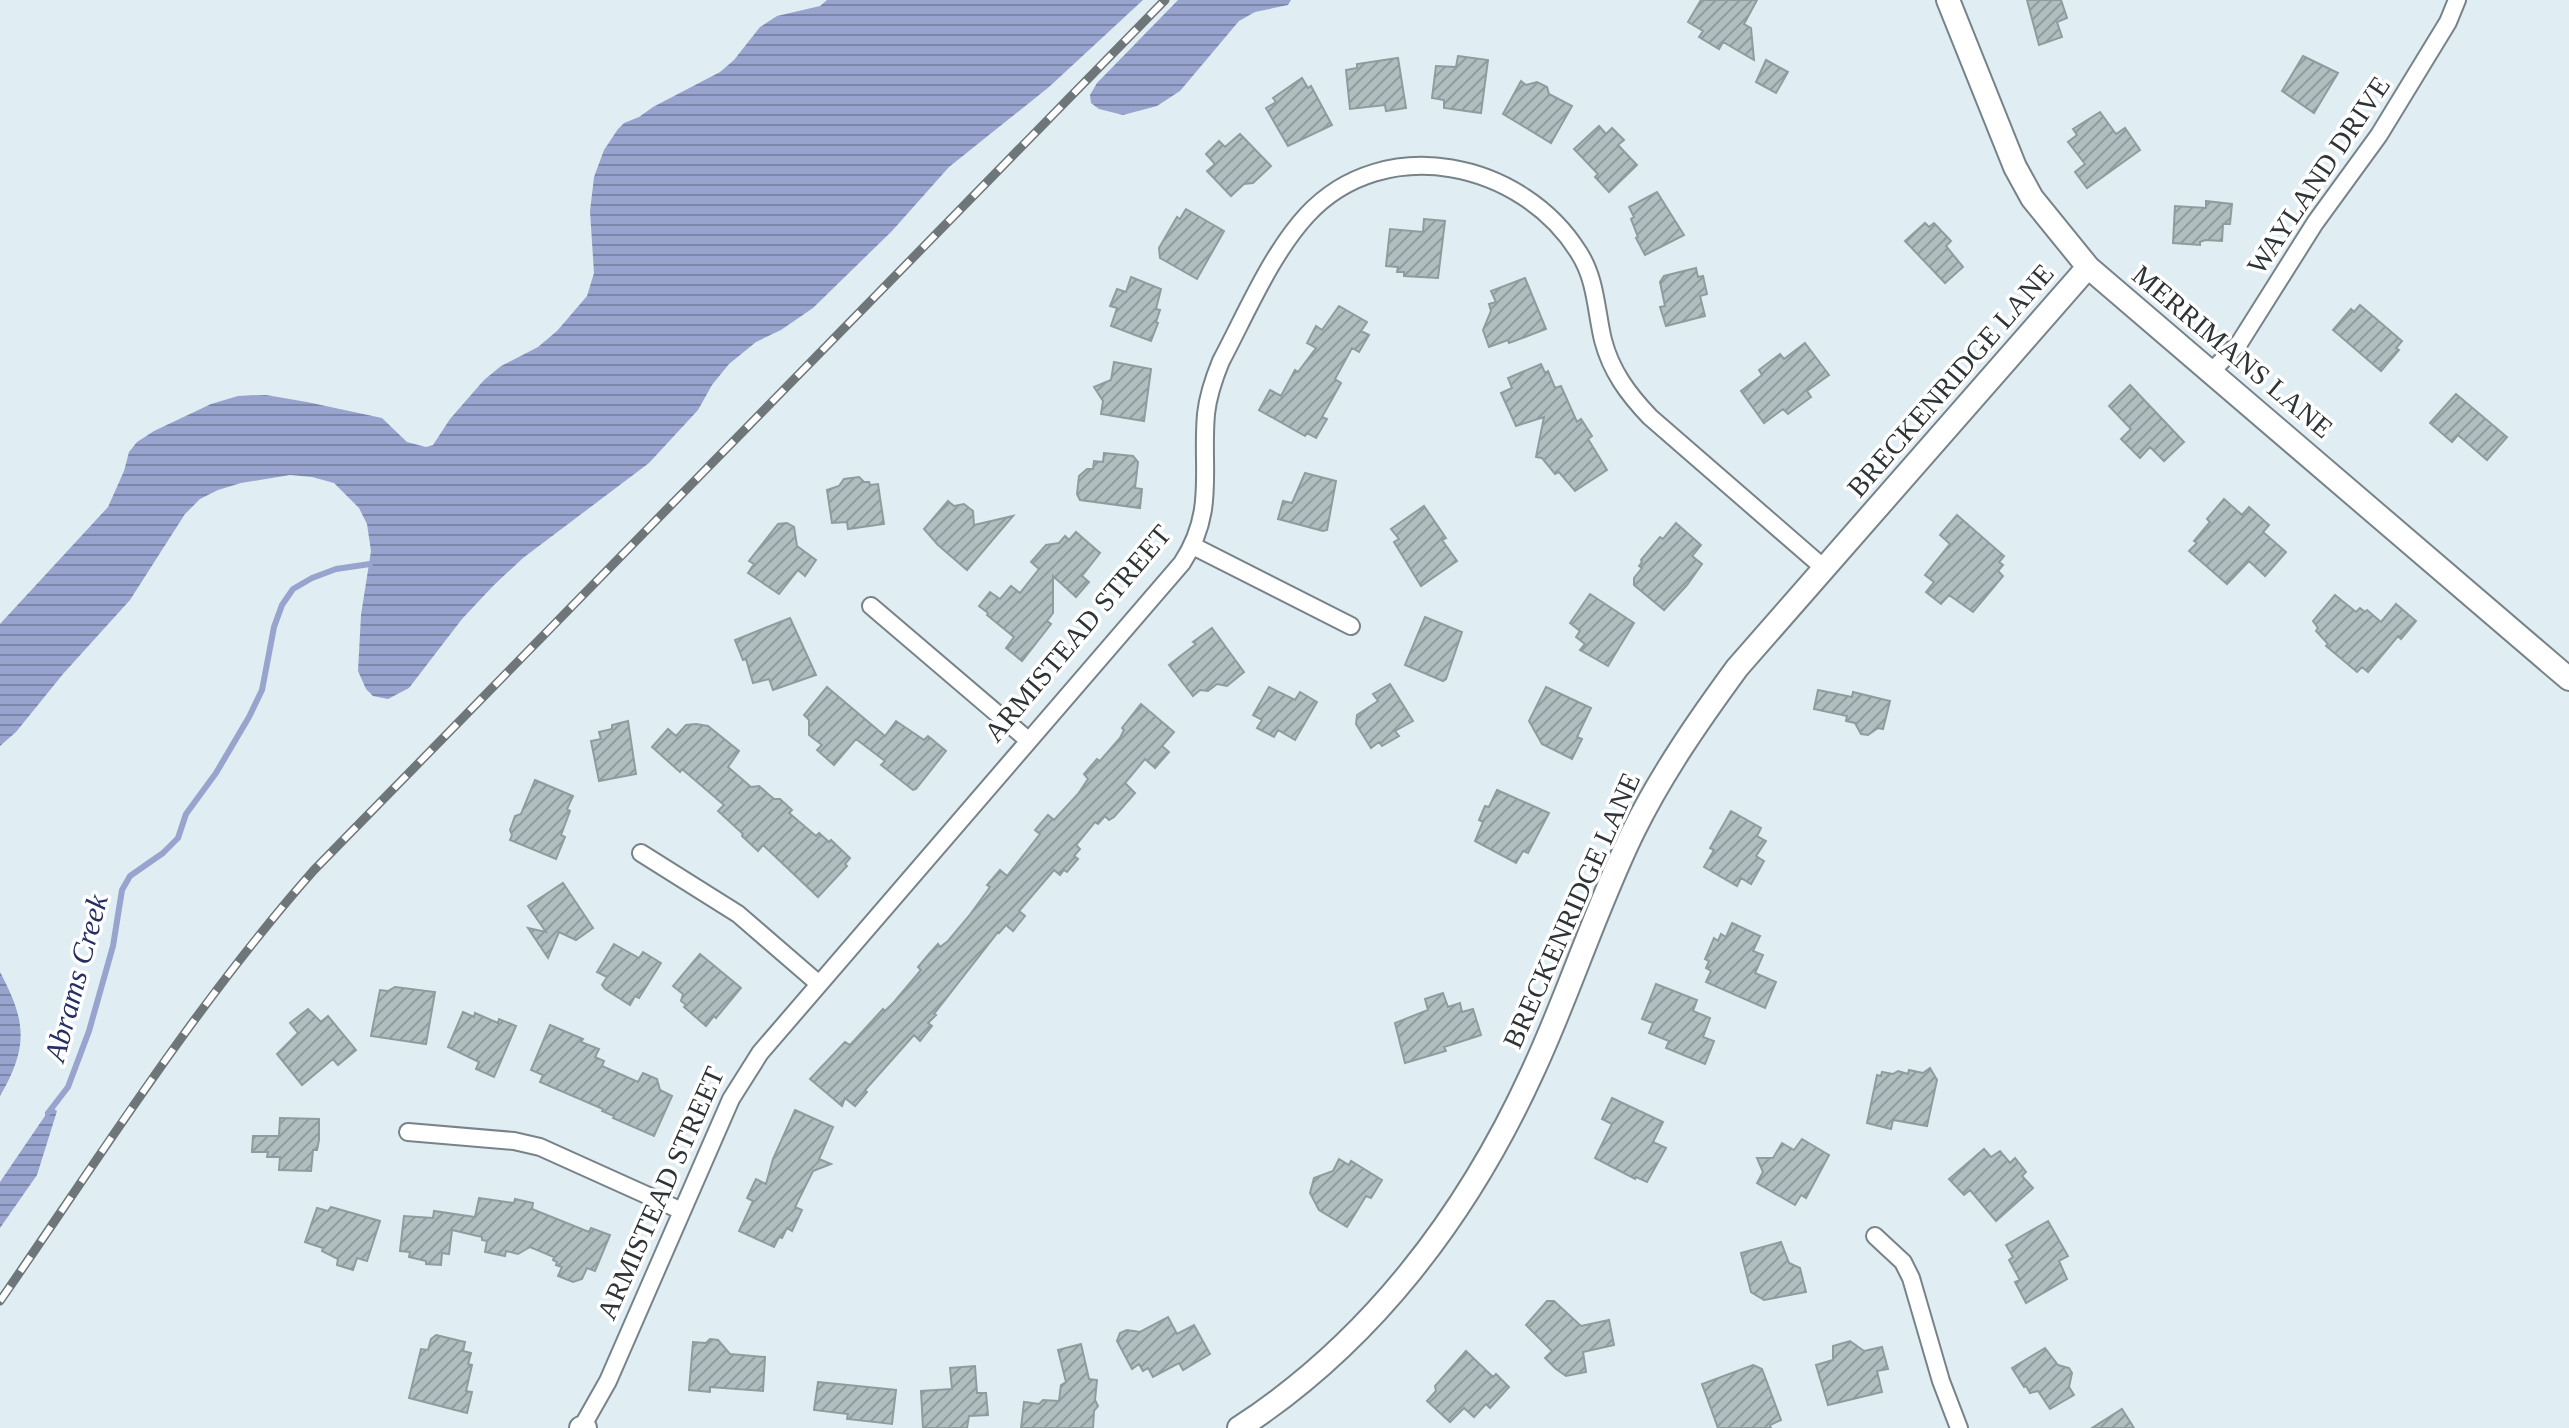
<svg xmlns="http://www.w3.org/2000/svg" width="2569" height="1428" viewBox="0 0 2569 1428" font-family="Georgia,serif">
	<style>
		.water { fill: url(#water-rules) }
		.lines { fill: none; stroke-linecap: round; stroke-linejoin: round }
		.stream { stroke: #98a4ce; stroke-width: 6 }
		.building { fill: url(#building-hatch); stroke: #8e9c9d; stroke-width: 2 }
		.street-casing { stroke: #778388; stroke-width: 20 }
		.secondary-casing { stroke: #778388; stroke-width: 26 }
		.street { stroke: #fff; stroke-width: 16 }
		.secondary { stroke: #fff; stroke-width: 22 }
		.rail-casing { stroke: #6e767a; stroke-width: 9 }
		.rail { stroke: #fff; stroke-width: 6; stroke-dasharray: 18; stroke-linecap: butt }
		.labels { text-anchor: middle; stroke-width: 7; stroke-linejoin: round; paint-order: stroke }
		.street-label { font-size: 28px; fill: #2e3335; stroke: #fff }
		.water-label { font-size: 30px; font-style: italic; fill: #252f63; stroke: #fff }
	</style>
	<defs>
		<pattern id="water-rules" width="6" height="5" patternUnits="userSpaceOnUse" patternTransform="scale(2)"><rect width="6" height="5" fill="#98a4ce"/><path d="M0 2.5h6" fill="none" stroke="#7c86a8"/></pattern>
		<pattern id="building-hatch" width="6" height="6" patternUnits="userSpaceOnUse" patternTransform="scale(2)"><rect width="6" height="6" fill="#b0bebf"/><path d="M-1 1l2-2M0 6l6-6M5 7l2-2" fill="none" stroke="#909b9c"/></pattern>
	</defs>
	<rect width="100%" height="100%" fill="#e0edf3"/>
	<path class="water" d="M827,0H1143L1049,87L949,167L892,231L813,308L781,330L756,342L729,364L712,385L698,410L649,463L523,558L494,585L462,619L409,688L388,699L373,696L366,689L358,671L361,615L371,551L367,524L359,508L334,483L312,477L290,475L241,483L218,490L200,499L185,514L130,600L63,674L16,732L0,746V624L108,507L124,471L129,452L137,442L154,431L211,404L238,396L266,395L307,402L382,418L407,442L426,447L433,445L450,419L484,380L501,366L538,347L557,331L587,296L594,273L590,211L594,177L604,150L618,129L624,123L639,117L653,107L720,72L734,60L760,27L777,16L820,6Z
		M1178,0H1291L1288,5L1255,12L1239,21L1180,91L1157,106L1123,115L1099,109L1091,103L1090,95L1097,83Z
		M0,972C26,1021 29,1046 0,1096Z
		M51,1107L57,1111L37,1175L0,1228V1182Z"/>
	<g class="lines">
		<path class="stream" d="M48,1113L68,1087L89,1031L113,946L122,890L130,876L163,853L178,838L186,814L216,773L249,717L262,690L274,627L282,605L293,589L312,578L336,569L370,564"/>
	</g>
	<path class="building" d="M1701,0H1757L1744,24L1751,28L1754,60L1723,42L1719,49L1699,37L1703,31L1688,22Z
		M2027,0H2061L2067,18L2057,22L2062,37L2039,45Z
		M1458,56L1488,60L1481,113L1444,108V100L1432,98L1436,66L1456,67Z
		M2303,56L2338,73L2314,113L2282,91Z
		M1398,58L1406,108L1386,111L1385,105L1350,109L1346,70L1357,68V64Z
		M1766,60L1788,72L1776,93L1756,82Z
		M1302,78L1308,88L1311,86L1332,125L1288,146L1266,108L1276,102L1273,98Z
		M1521,81L1526,85L1537,82L1547,87L1549,94L1572,106L1551,143L1503,114Z
		M2100,112L2116,134L2125,128L2140,150L2087,188L2075,172L2085,164L2068,142L2077,135L2073,129Z
		M1599,126L1606,134L1612,128L1624,140L1618,145L1637,165L1609,192L1595,177L1598,174L1574,149Z
		M1240,134L1271,166L1253,183L1244,184L1231,196L1207,171L1215,164L1206,154L1219,141L1225,147Z
		M1657,192L1684,235L1645,255L1636,238L1638,237L1631,219L1634,217L1629,207Z
		M2206,201L2232,204L2230,224H2223L2222,241L2205,240L2200,242V245L2173,243L2175,206L2206,208Z
		M1186,209L1224,231L1197,279L1160,258L1159,248L1177,217L1180,219Z
		M1424,219L1445,221L1438,278L1404,276V272H1397L1398,267L1386,266L1390,229L1423,232Z
		M1925,223L1929,227L1934,223L1951,241L1946,246L1963,267L1945,283L1905,241Z
		M1696,268L1698,277L1703,276L1707,294L1700,296L1705,316L1666,326L1660,307L1665,306L1660,282L1664,276Z
		M1131,277L1161,289L1156,309L1160,310L1156,322L1158,323L1151,341L1111,326L1117,308L1110,306L1117,289L1126,292Z
		M1525,278L1546,329L1509,343L1508,340L1489,347L1483,330L1491,311L1489,304L1496,302L1491,291Z
		M2360,305L2402,341L2396,348L2399,350L2381,371L2333,330L2351,309L2354,312Z
		M1339,306L1367,322L1361,331L1369,335L1359,352L1352,348L1335,379L1341,383L1322,417L1327,419L1316,438L1307,433L1305,436L1259,410L1270,390L1281,396L1295,370L1298,372L1316,348L1307,343L1316,326L1322,330Z
		M1805,343L1829,375L1807,391L1811,397L1788,414L1783,409L1764,423L1741,391L1762,375L1759,370L1780,354L1784,359Z
		M1114,362L1151,369L1144,421L1101,414L1103,401L1094,387L1111,380Z
		M1541,364L1545,373L1548,371L1555,388L1561,386L1577,422L1581,419L1592,436L1588,439L1607,470L1575,491L1559,472L1555,474L1542,458L1536,457L1544,417L1516,426L1501,393L1512,388L1508,378Z
		M2130,385L2184,442L2164,461L2150,447L2140,458L2121,439L2131,429L2109,406Z
		M2456,394L2507,437L2487,460L2458,435L2452,442L2430,423Z
		M1104,453L1133,456L1138,462L1135,488L1142,489L1140,508L1080,500L1077,494L1079,476L1087,469H1093L1094,461L1103,462Z
		M1305,473L1336,481L1327,530L1323,531L1278,519L1283,501L1292,503Z
		M859,477L864,482H869L870,485L878,484L884,524L848,529L847,522L832,523L827,490L839,486L844,479Z
		M2224,499L2242,515L2249,507L2269,525L2263,532L2286,552L2265,576L2249,561L2227,584L2189,551L2197,543L2194,541L2210,522L2207,519Z
		M948,501L954,506L964,504L973,511L974,525L1013,516L967,570L938,545L924,529Z
		M1424,506L1446,538L1442,540L1457,561L1421,586L1394,542L1399,539L1391,529Z
		M1957,515L2004,556L1999,562L2003,565L1998,571L2003,576L1973,612L1949,595L1941,604L1926,592L1934,582L1925,575L1950,544L1940,535Z
		M787,523L794,527L797,546L816,560L805,576L798,570L779,594L748,573L754,564L749,561L778,524Z
		M1676,523L1701,545L1692,556L1702,564L1687,585L1664,610L1634,585V578L1642,568L1639,566L1642,562L1641,560L1660,537L1663,539Z
		M1076,532L1100,553L1082,576L1089,582L1076,597L1053,576V613L1047,621L1051,624L1022,661L1006,648L1014,637L987,615L988,613L979,606L990,592L1000,599L1011,586L1020,593L1039,569L1031,562L1046,545L1059,543L1065,536L1069,540Z
		M1590,594L1634,623L1608,666L1580,650L1585,644L1576,637L1580,631L1570,623Z
		M2335,595L2356,612L2360,608L2365,612L2367,610L2381,622L2396,604L2416,621L2401,639L2398,636L2368,672L2362,667L2357,672L2326,646L2328,644L2316,631L2318,628L2313,621Z
		M1425,617L1462,632L1446,679L1443,681L1405,665Z
		M790,618L816,675L773,690L769,679L753,683L746,659L743,660L735,640Z
		M1212,628L1244,672L1227,686L1217,684L1208,691L1200,690L1193,696L1169,665L1196,644L1193,642Z
		M1390,684L1413,721L1395,731L1399,736L1382,746L1379,742L1371,748L1356,724L1357,715L1378,701L1373,694Z
		M827,687L885,736L896,721L924,740L928,736L946,751L916,789L913,790L881,765L885,761L856,739L834,765L817,750L822,745L809,735V720L804,715Z
		M1269,687L1295,700L1300,692L1317,702L1295,740L1278,730L1274,737L1257,728L1262,720L1253,715Z
		M1546,687L1591,708L1577,737L1582,739L1572,759L1542,744L1529,721Z
		M1818,690L1852,697L1853,692L1890,701L1883,729L1878,728L1868,735L1861,734L1855,723L1846,721L1847,716L1814,709Z
		M1141,704L1174,732L1162,746L1169,752L1155,768L1145,759L1125,783L1135,793L1114,817L1109,820L1105,816L1098,824L1095,822L1076,845L1080,849L1074,856L1078,859L1067,872L1064,870L1060,875L1054,870L1019,911L1025,916L1013,931L1006,925L999,933L998,932L934,1014L936,1015L928,1023L932,1026L920,1041L914,1035L865,1090L867,1092L855,1106L845,1098L842,1106L810,1079L845,1042L850,1045L883,1009L885,1011L894,1002L921,970L918,967L929,954L938,944L940,947L948,941L969,916L990,887L987,885L1000,870L1007,876L1040,834L1035,830L1048,815L1054,820L1078,794L1088,779L1084,774L1097,759L1100,761L1120,738L1124,730L1122,728Z
		M628,721L636,774L599,781L591,741L601,739L599,732L612,729V725Z
		M696,724L708,726L739,751L728,767L751,787L759,786L774,799H780L792,810L789,813L816,836L819,833L829,842L831,840L850,858L845,864L847,866L818,897L763,845L758,851L742,836L743,834L718,811L724,805L682,769L680,772L652,747L668,729L676,736L686,725Z
		M535,780L573,796L567,809L570,811L561,835L565,837L556,859L510,840L512,835L510,830L515,816L521,814Z
		M1497,790L1549,813L1528,853L1523,851L1516,863L1475,841L1483,822L1479,820L1485,806L1489,807Z
		M1731,811L1761,828L1757,836L1766,841L1756,856L1764,861L1751,884L1741,878L1737,886L1704,867L1714,850L1710,848Z
		M563,883L593,928L576,940L559,932L548,958L528,928L546,932L528,906Z
		M1732,923L1760,936L1753,951L1763,955L1755,973L1776,982L1765,1008L1706,982L1711,971L1706,968L1709,961L1705,959L1714,938L1718,941L1721,934L1726,937Z
		M614,944L639,958L643,952L661,963L639,998L635,996L630,1005L605,989L602,985L607,977L597,972Z
		M700,954L741,988L716,1018L714,1016L706,1026L684,1007L686,1005L681,1001L683,994L673,986Z
		M1656,984L1697,1000L1693,1011L1710,1018L1703,1037L1714,1041L1705,1064L1666,1048L1669,1041L1649,1033L1653,1023L1642,1019Z
		M395,987L435,992L426,1044L371,1036L380,990L388,991Z
		M1443,993L1448,1007L1460,1003L1462,1012L1473,1009L1481,1035L1444,1047L1446,1051L1405,1063L1395,1023L1428,1010L1425,999Z
		M308,1009L321,1022L328,1016L356,1050L338,1065L333,1059L302,1085L277,1054L298,1033L290,1023Z
		M463,1012L474,1017L475,1013L498,1023L499,1019L516,1026L494,1077L476,1069L479,1062L448,1047Z
		M550,1025L583,1039L581,1042L599,1049L595,1057L604,1061L602,1066L638,1082L643,1073L657,1079L660,1090L672,1096L654,1136L613,1118L614,1116L602,1111L603,1109L540,1082L543,1075L531,1070Z
		M1930,1068L1937,1080L1927,1126L1893,1120L1891,1129L1867,1123L1877,1075L1881,1076L1882,1072L1893,1074L1898,1071L1908,1074L1909,1070L1923,1073Z
		M1612,1098L1663,1122L1653,1142L1666,1148L1647,1182L1636,1177L1635,1179L1595,1158L1612,1124L1602,1119Z
		M795,1110L833,1127L819,1159L831,1164L813,1171L795,1207L802,1210L792,1231L787,1228L782,1238L779,1237L774,1247L739,1231L753,1201L747,1198L756,1179L766,1184L773,1159Z
		M280,1118L319,1119V1140L317,1150H313L311,1171L279,1170L280,1157H267L268,1152H252L253,1136H279Z
		M1802,1139L1829,1155L1806,1198L1801,1195L1795,1205L1757,1183L1763,1172L1757,1158H1773L1782,1143L1794,1150Z
		M1984,1149L1991,1157L2000,1151L2010,1163L2015,1158L2026,1172L2022,1176L2033,1188L1996,1221L1970,1190L1964,1195L1949,1179Z
		M1339,1159L1349,1165L1351,1161L1382,1180L1371,1198L1366,1196L1347,1227L1319,1210L1310,1193L1314,1178L1333,1171Z
		M479,1198L514,1203L515,1199L533,1203L532,1209L589,1232L591,1228L610,1235L595,1271L587,1268L582,1279L573,1282L558,1276L562,1267L556,1265L557,1262L553,1260L554,1257L530,1247L518,1254L506,1251L505,1256L485,1252L487,1241L482,1240V1237L452,1230L449,1254L442,1253L441,1265L426,1264V1261L409,1257L410,1252L400,1251L404,1216L433,1218L434,1211L475,1217Z
		M331,1207L380,1221L367,1261L357,1258L353,1270L337,1265L338,1259L322,1251L323,1248L305,1242L317,1208L328,1211Z
		M2048,1221L2068,1256L2059,1261L2067,1279L2026,1303L2015,1282L2020,1280L2009,1260L2013,1257L2006,1245Z
		M1781,1242L1789,1263L1800,1268L1806,1292L1764,1300L1751,1292L1741,1253Z
		M1547,1301H1554L1581,1326L1609,1320L1614,1345L1583,1352L1586,1372L1566,1376L1556,1369L1545,1358L1552,1351L1526,1325Z
		M1168,1317L1177,1334L1194,1325L1210,1354L1183,1370L1179,1363L1153,1377L1148,1368L1143,1371L1139,1364L1132,1369L1117,1341L1120,1333L1127,1330L1140,1332Z
		M436,1335L465,1342L463,1351L471,1353L468,1364L472,1365L466,1391L472,1392L467,1413L409,1398L421,1349L428,1350L431,1339Z
		M710,1339L718,1340L730,1354L765,1357L763,1391L710,1387V1392L689,1390L693,1342L706,1343Z
		M1850,1341L1864,1351L1882,1347L1888,1369L1877,1371L1882,1392L1828,1405L1816,1365L1833,1360V1346Z
		M1081,1344L1089,1379L1097,1380L1095,1400L1098,1406L1094,1411L1093,1428H1021L1024,1402L1039,1404L1043,1400L1059,1401L1061,1385L1066,1382L1058,1350Z
		M2045,1348L2058,1365L2069,1368L2072,1373L2069,1387L2074,1395L2050,1409L2038,1391L2030,1393L2026,1386L2024,1387L2012,1368Z
		M1466,1351L1493,1377L1496,1374L1509,1387L1490,1408L1486,1404L1474,1417L1464,1408L1450,1422L1427,1401L1436,1391L1435,1386Z
		M1753,1365L1762,1369L1781,1420L1770,1425L1771,1428H1718L1702,1384Z
		M975,1366L977,1393H986L988,1415L969,1416L967,1428H923L921,1391L952,1389L950,1368Z
		M818,1382L896,1390L892,1424L847,1419L848,1414L814,1410Z
		M2122,1409L2134,1428H2092Z"/>
	<g class="lines">
		<defs>
			<path id="street" d="M2211,372L2240,342L2315,223L2379,135L2448,22L2457,0
				M1193,546L1351,626
				M871,606L1028,740
				M641,853L738,914L819,984
				M408,1132L514,1141L540,1147L682,1211
				M1875,1236L1903,1262L1911,1278L1941,1381L1959,1428
				M582,1427L608,1381L731,1099L760,1053L1182,563C1216,511 1201,471 1206,414C1208,395 1214,378 1221,361C1246,314 1271,254 1307,215C1385,131 1523,162 1579,253C1596,279 1596,311 1603,340C1611,371 1628,394 1650,417L1825,569"/>
			<path id="secondary" d="M1948,0L2015,167L2032,198L2088,267L2569,679
				M581,1428H585
				M1239,1428C1371,1342 1467,1215 1532,1073C1569,994 1595,910 1633,832C1662,773 1699,720 1737,668L2088,267"/>
		</defs>
		<use href="#street" class="street-casing"/>
		<use href="#secondary" class="secondary-casing"/>
		<use href="#street" class="street"/>
		<use href="#secondary" class="secondary"/>
		<defs>
			<path id="rail" d="M0,1301C101,1155 196,1004 314,870L1165,0"/>
		</defs>
		<use href="#rail" class="rail-casing"/>
		<use href="#rail" class="rail"/>
	</g>
	<g class="labels">
		<g class="street-label">
			<text transform="translate(2318 175) rotate(-56)" y="10">WAYLAND DRIVE</text>
			<text transform="translate(2233 351) rotate(40)" y="10">MERRIMANS LANE</text>
			<text transform="translate(1950 380) rotate(-49)" y="10">BRECKENRIDGE LANE</text>
			<text transform="translate(1077 633) rotate(-50)" y="10">ARMISTEAD STREET</text>
			<text transform="translate(1571 910) rotate(-66)" y="10">BRECKENRIDGE LANE</text>
			<text transform="translate(660 1193) rotate(-66)" y="10">ARMISTEAD STREET</text>
		</g>
		<g class="water-label">
			<text transform="translate(76 978) rotate(-75)" y="10">Abrams Creek</text>
		</g>
	</g>
</svg>
